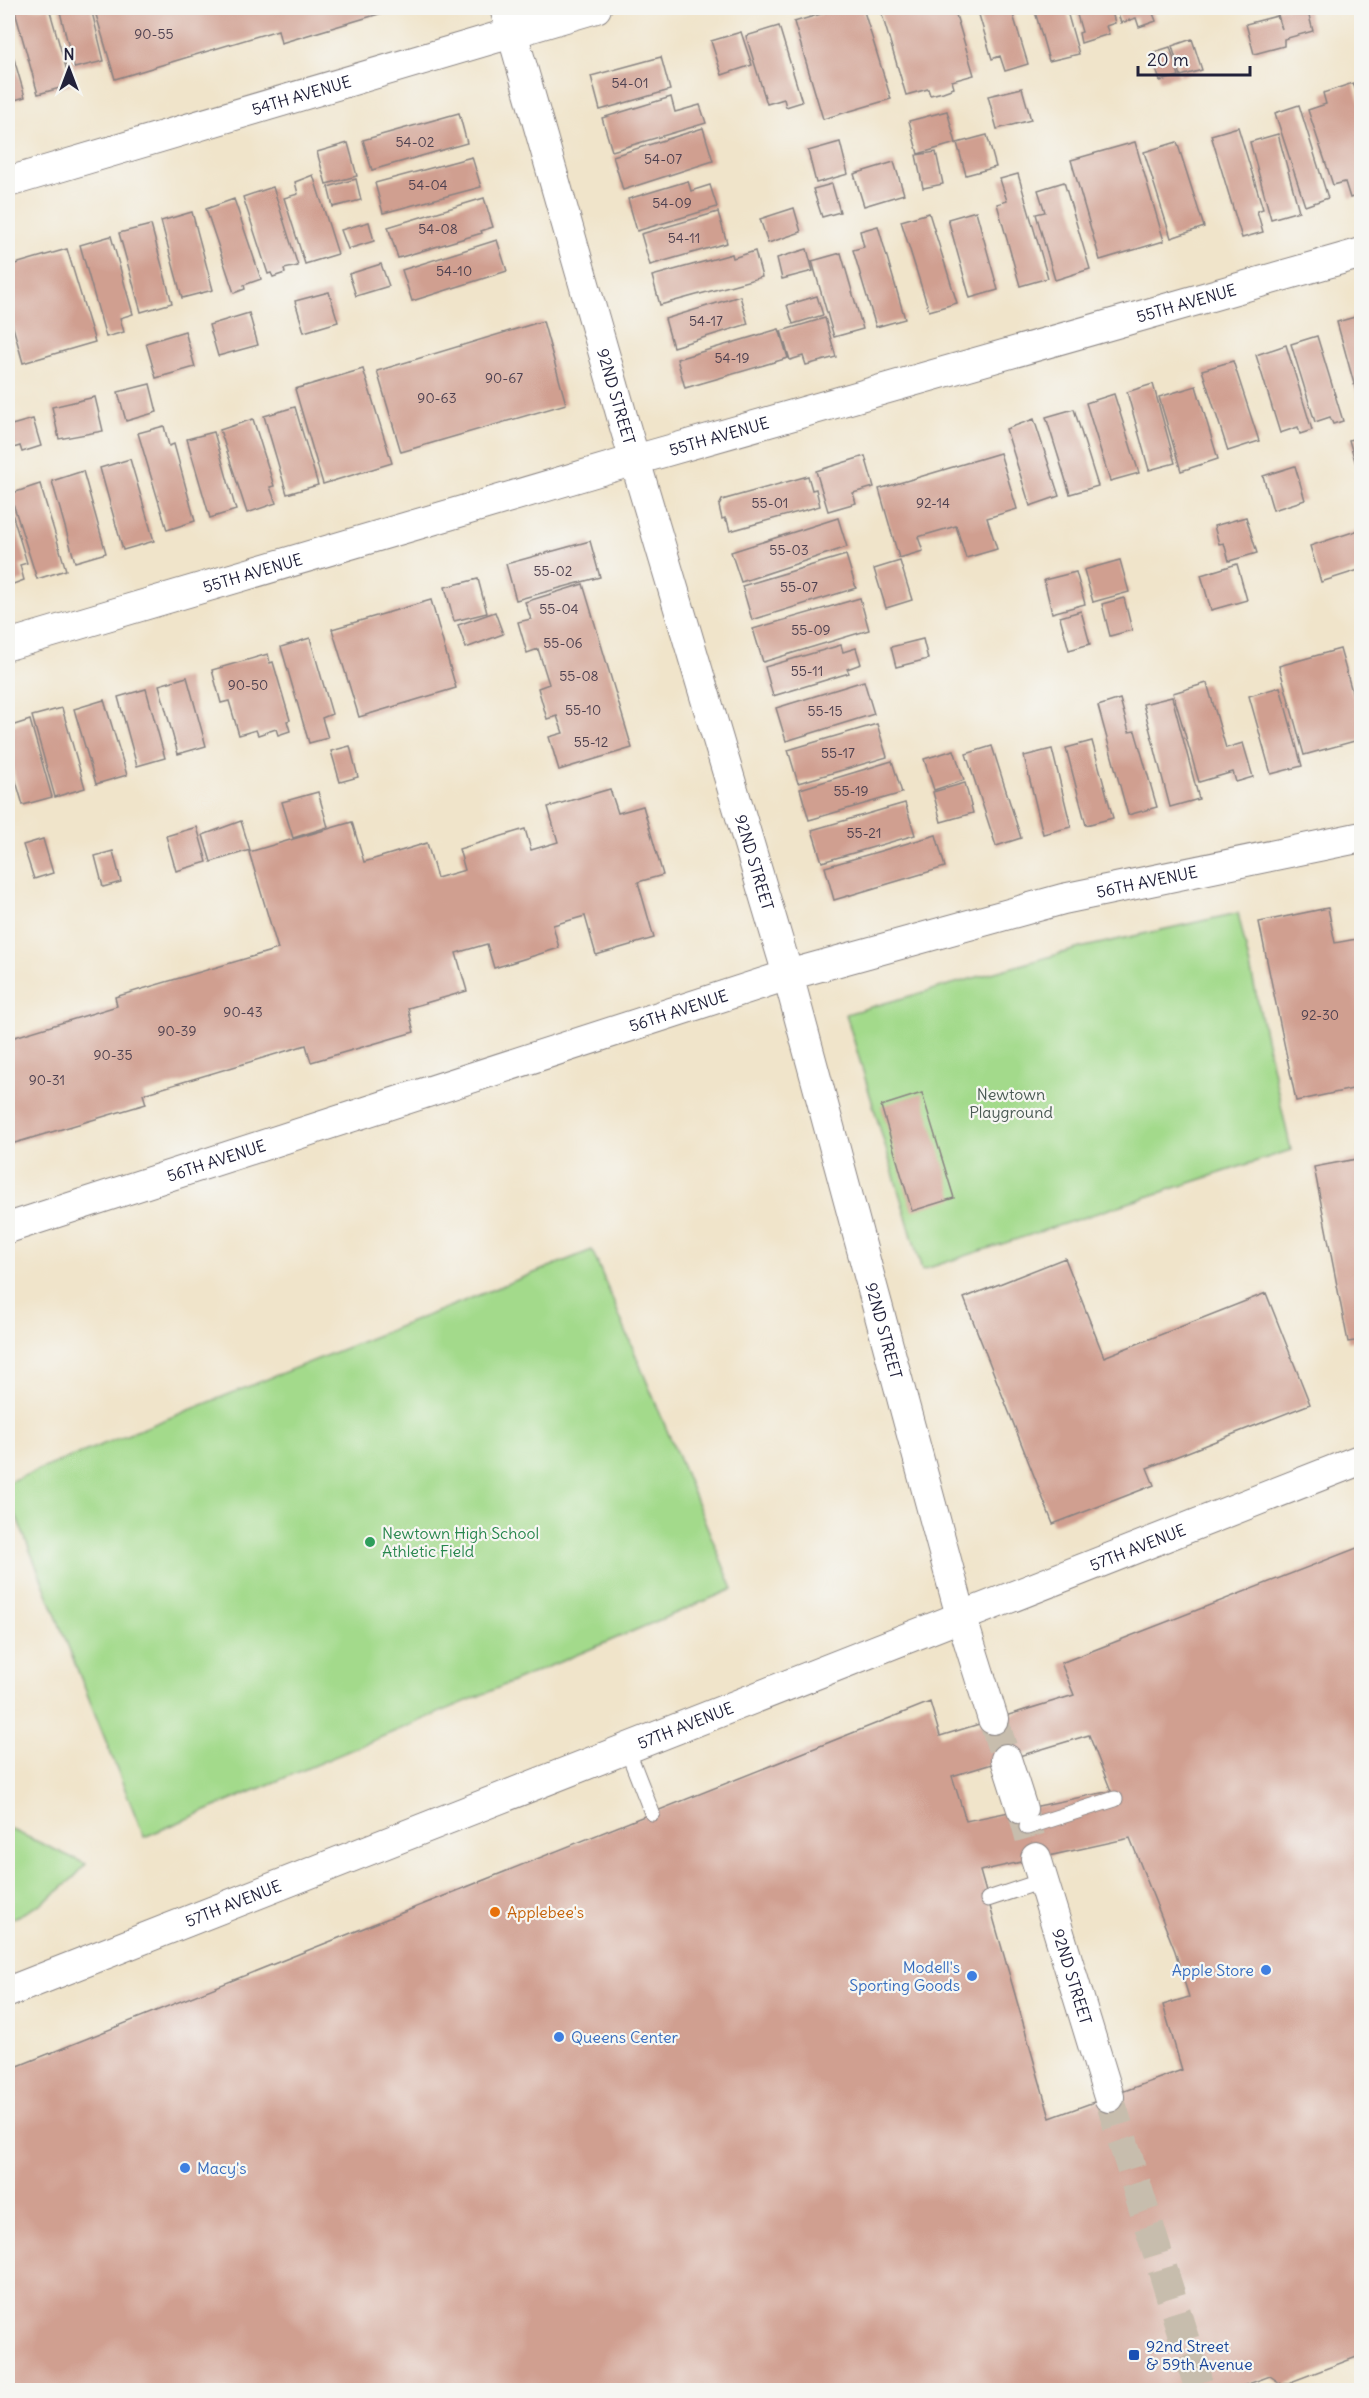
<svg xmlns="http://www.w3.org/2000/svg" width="1369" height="2398" viewBox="0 0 1369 2398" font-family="Delius,sans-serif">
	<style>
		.green { fill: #a3da8b; stroke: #627e63; stroke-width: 1.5 }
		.building { fill: #d09f90; fill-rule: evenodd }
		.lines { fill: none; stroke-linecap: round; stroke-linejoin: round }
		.street-tunnel { stroke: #c7bdad; stroke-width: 30; stroke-dasharray: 30 15; stroke-linecap: butt }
		.lane-casing { stroke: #898382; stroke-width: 17 }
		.street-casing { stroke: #898382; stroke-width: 32 }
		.lane { stroke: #fff; stroke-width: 15 }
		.street { stroke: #fff; stroke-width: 30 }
		.leisure-dot { fill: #2e9e5b; stroke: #f6f6f2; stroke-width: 2 }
		.food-dot { fill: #e8710a; stroke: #f6f6f2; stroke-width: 2 }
		.shop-dot { fill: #3f7fe0; stroke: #f6f6f2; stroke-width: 2 }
		.transit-dot { fill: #1a4fb4; stroke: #f6f6f2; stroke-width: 2 }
		.labels { text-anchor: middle; stroke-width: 4.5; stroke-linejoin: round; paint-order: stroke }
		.number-label { font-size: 14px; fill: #4e4150 }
		.street-label { font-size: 16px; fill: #22223b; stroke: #f6f6f2 }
		.park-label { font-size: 16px; fill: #495953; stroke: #f6f6f2 }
		.leisure-label { font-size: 16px; fill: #27864d; stroke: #f6f6f2; text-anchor: start }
		.food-label { font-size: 16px; fill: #c56008; stroke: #f6f6f2; text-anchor: start }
		.shop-label { font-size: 16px; fill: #366cbe; stroke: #f6f6f2; text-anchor: end }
		.transit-label { font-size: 16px; fill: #164399; stroke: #f6f6f2; text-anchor: start }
	</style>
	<rect width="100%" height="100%" fill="#f6f6f2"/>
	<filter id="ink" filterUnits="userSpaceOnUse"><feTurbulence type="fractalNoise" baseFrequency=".0167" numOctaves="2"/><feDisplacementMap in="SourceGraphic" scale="12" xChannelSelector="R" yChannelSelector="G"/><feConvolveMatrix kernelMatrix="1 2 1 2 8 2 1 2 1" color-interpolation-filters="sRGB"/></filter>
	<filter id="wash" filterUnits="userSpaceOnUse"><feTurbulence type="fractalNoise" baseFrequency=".008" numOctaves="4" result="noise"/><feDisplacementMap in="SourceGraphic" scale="24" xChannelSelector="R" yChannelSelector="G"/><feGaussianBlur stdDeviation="1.35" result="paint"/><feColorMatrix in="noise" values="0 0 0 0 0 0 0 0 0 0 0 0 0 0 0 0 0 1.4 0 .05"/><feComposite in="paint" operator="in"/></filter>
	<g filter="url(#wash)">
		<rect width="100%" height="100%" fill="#f0e4ca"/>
		<path class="green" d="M1238,913L1291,1150L922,1270L846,1014L1080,948Z
			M592,1250L733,1589L144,1837L8,1495V1482Z
			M8,1828L86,1864C65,1889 38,1908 8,1920Z"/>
		<g id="blocks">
			<path class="building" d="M14,8H26L27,9L49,8L71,85L38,94Z
				M59,8H91L104,61L74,68Z
				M94,8H399L281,43L278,30L115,79Z
				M841,8H863L891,99L823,119L794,22Z
				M880,8H954L974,75L952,81L954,88L943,92L930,95L928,89L906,95Z
				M977,8H1011L1028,64L1005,71L1000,56L992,59Z
				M1034,8H1066L1079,54L1049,61Z
				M1075,8H1111L1115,23L1106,26L1109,34L1081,43L1079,33L1082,32Z
				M1116,8H1151L1156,21L1139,27L1136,18L1121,23Z
				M1276,8H1307L1313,31L1284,39V46L1254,54L1246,24L1277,16L1282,29Z
				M779,26L802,102L786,107L784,99L767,104L746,36Z
				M741,32L752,65L722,75L711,41Z
				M8,38L25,97L8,102Z
				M1192,39L1202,70L1181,76L1172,46Z
				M1170,47L1179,76L1160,81L1151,53Z
				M661,57L670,90L600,110L591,76Z
				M1353,83L1362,108V194L1350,198L1345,182L1333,185L1308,110L1326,104L1323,93Z
				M1022,88L1031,120L997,129L988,96Z
				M671,97L675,112L700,105L706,123L612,151L602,118Z
				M1299,105L1328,198L1305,206L1275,113Z
				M947,111L956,143L918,154L909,121Z
				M459,113L467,143L372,170L363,140Z
				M1238,127L1263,209L1257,211L1263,232L1242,238L1211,135Z
				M703,128L713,161L623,190L613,156Z
				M1278,134L1299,211L1271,219L1250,142Z
				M987,135L996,167L966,175L957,143Z
				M840,142L848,174L816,183L808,151Z
				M1135,142L1164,241L1100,260L1071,160Z
				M1177,142L1204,227L1171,238L1144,152Z
				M348,143L357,176L326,184L317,152Z
				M936,152L943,184L923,188L916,155Z
				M472,157L481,187L383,213L375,183Z
				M894,162L904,194L864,206L854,174Z
				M1018,174L1048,278L1020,286L997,204L1007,201L1000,179Z
				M313,175L338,254L305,264L284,198L298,194L295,182Z
				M356,179L361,200L333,207L328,187Z
				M688,181L691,191L710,185L717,207L637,231L628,199Z
				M1064,182L1090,269L1055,280L1036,214L1045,212L1038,190Z
				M832,184L840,212L822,217L813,189Z
				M273,187L298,266L284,269L285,273L273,277L271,273L268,274L243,197Z
				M484,198L493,227L481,231L482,233L398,258L388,227Z
				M234,199L261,279L244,285L245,289L234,293L206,209Z
				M794,208L801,232L768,243L760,219Z
				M976,211L998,290L970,298L948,219Z
				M192,212L213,290L182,298L161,221Z
				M718,212L727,243L650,265L641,234Z
				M929,213L957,303L929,311L901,221Z
				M369,222L374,241L348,249L341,230Z
				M151,225L172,303L141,312L119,233Z
				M878,226L905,319L876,327L853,250L864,247L860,231Z
				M111,236L133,314L120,318L124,332L106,337L80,245Z
				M497,240L507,271L412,301L402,270Z
				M67,249L95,342L23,363L8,309V266Z
				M807,249L813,271L782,279L777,258Z
				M755,251L762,277L660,305L652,276L732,254L733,258Z
				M841,253L863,329L834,337L812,261Z
				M381,264L389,286L356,296L349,274Z
				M329,292L338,322L304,332L295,301Z
				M740,296L748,324L673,347L665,319Z
				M817,296L823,315L793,324L787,305Z
				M249,313L258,345L218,356L209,325Z
				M1362,315V402H1359L1337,322Z
				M825,318L836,357L806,365L803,356L790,360L781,331Z
				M543,321L566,404L401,452L377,371Z
				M779,329L788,358L685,388L677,359Z
				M185,331L195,367L156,378L146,343Z
				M1317,336L1343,421L1333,424L1330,417L1315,422L1291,344Z
				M1286,345L1312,430L1300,434L1298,427L1280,433L1256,355Z
				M1233,361L1259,441L1228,451L1202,370Z
				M363,369L392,463L323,484L295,389Z
				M150,384L157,412L126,421L118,392Z
				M1153,384L1175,463L1149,470L1127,392Z
				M1196,386L1218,459L1181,471L1159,397Z
				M1114,394L1139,473L1110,481L1086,403Z
				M95,397L103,431L59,439L52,407Z
				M295,407L318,485L287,494L264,416Z
				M1074,409L1098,486L1070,494L1046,417Z
				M33,419L41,446L22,452L20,446L10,449L8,426Z
				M253,419L274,486L270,487L276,503L247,513L220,430Z
				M1034,419L1059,496L1030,506L1006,429Z
				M164,426L169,446L174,444L195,521L167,530L138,433Z
				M214,432L236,510L210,518L187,439Z
				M1362,436V470L1358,471L1349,440Z
				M1000,453L1017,509L987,518L997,549L966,558L956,526L918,537L923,551L899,558L879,489Z
				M865,456L874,487L853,493L856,503L828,511L816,471Z
				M130,459L154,541L123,550L100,468Z
				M1295,466L1305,500L1273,510L1263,476Z
				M83,471L106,553L75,562L52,481Z
				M808,476L812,490L816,489L820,506L730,531L727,520L725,521V518L722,519L719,506L722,500Z
				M40,484L66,570L37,579L10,494Z
				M8,500L27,563L20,565L24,580L8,586Z
				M1246,517L1257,553L1229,561L1224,543L1219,544L1214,526Z
				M838,518L847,547L741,582L731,552Z
				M1362,529V569L1321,582L1310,546Z
				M590,541L600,577L516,600L506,564Z
				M846,555L856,588L752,620L742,586Z
				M1120,560L1129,592L1093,602L1084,570Z
				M900,561L912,600L886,608L874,569Z
				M1237,564L1247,600L1211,610L1201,575Z
				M1076,572L1085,604L1052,613L1044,580Z
				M478,579L487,613L454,621L445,587Z
				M583,584L632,748L559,770L549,737L563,733L557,716L547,719L538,688L549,684L544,668L538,649L527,653L518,622L531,619L525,602Z
				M860,598L869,630L763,662L753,629Z
				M1124,598L1132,630L1110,636L1102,604Z
				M431,600L456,688L359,717L332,629Z
				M1081,611L1090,644L1069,650L1060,617Z
				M495,612L503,634L466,648L458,625Z
				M310,638L332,714L322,718L328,738L309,743L281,647Z
				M923,639L928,659L896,667L891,647Z
				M841,645L843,652L856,648L861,664L847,669L849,673L773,696L765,667Z
				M1340,649L1362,727V739L1304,755L1279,666Z
				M268,654L270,663L273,662L290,720L287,721L290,731L278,735L276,729L258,735L256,730L239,735L229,701L221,703L212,670Z
				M187,677L206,746L178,754L159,685Z
				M864,681L874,714L786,741L776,708Z
				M1362,682V708H1361L1354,684Z
				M1207,683L1226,748L1243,743L1253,777L1236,782L1233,772L1199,782L1173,693Z
				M1280,687L1302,766L1271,774L1249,696Z
				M146,689L165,758L137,766L118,697Z
				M1172,697L1199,799L1170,807L1143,704Z
				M1120,699L1129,732L1135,731L1157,807L1128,815L1098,706Z
				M104,700L127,775L96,784L74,709Z
				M62,708L85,788L55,797L32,716Z
				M30,720L52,797L23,805L8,754V727Z
				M877,724L887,757L798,783L788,750Z
				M1092,741L1113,818L1086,825L1066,748Z
				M350,746L358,777L340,782L331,751Z
				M992,746L1021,838L996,846L966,754Z
				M1052,749L1071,827L1043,834L1024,756Z
				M954,750L964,780L934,790L924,759Z
				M892,761L902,793L809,820L800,789Z
				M965,783L973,813L941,822L933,792Z
				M610,789L618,813L643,806L663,875L638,882L654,938L596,955L585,916L553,925L559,948L494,968L487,944L456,953L467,991L408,1008L414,1032L311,1062L306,1045L143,1094L146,1104L8,1145V1039L117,1006L115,997L278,949L249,852L352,822L364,862L427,843L437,878L465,870L459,849L525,829L531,850L558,842L548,807Z
				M318,792L328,827L293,838L282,802Z
				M905,803L915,835L822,862L812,830Z
				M241,821L250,850L211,862L203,835Z
				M197,827L207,862L176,871L166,836Z
				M936,835L945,867L834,900L825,867Z
				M43,839L53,873L34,879L23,845Z
				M113,851L121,882L103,887L95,856Z
				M1328,908L1335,943L1362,938V1087L1296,1101L1259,922Z
				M922,1093L954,1198L912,1211L881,1106Z
				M1362,1158V1340L1348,1342L1314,1167Z
				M1065,1258L1104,1357L1266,1293L1310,1404L1147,1468L1154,1485L1053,1524L964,1298Z
				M1362,1546V2355L1283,2385L1270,2376L1232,2390H12L8,2389V2070L930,1702L940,1736L1074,1695L1061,1663ZM1089,1735L1111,1791L966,1821L952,1776ZM1130,1838L1175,1951L1189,1997L1163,2005L1182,2070L1050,2118L980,1871Z"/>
		</g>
	</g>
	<g filter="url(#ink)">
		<use href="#blocks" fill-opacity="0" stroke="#898382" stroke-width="1.5"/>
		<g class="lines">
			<path class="street-tunnel" d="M993,1719L1006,1759
				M1022,1809L1036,1858
				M1109,2097L1200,2390"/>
			<defs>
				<path id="lane" d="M627,1749L652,1813
					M1027,1827L1115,1799
					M988,1899L1042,1881"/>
				<g id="street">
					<path id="s1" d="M505,8L625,427L788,975L961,1616L993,1719"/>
					<path id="s2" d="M8,182L596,8"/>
					<path id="s3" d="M8,645L635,460L1362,253"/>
					<path id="s4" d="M8,1228L788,975L1063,899L1362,837"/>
					<path d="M1006,1759L1022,1809"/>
					<path id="s5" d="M1036,1858L1109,2097"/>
					<path id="s6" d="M8,1992L1362,1459"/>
				</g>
			</defs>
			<use href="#lane" class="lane-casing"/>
			<use href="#street" class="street-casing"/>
			<use href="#lane" class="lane"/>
			<use href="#street" class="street"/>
		</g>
	</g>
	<circle class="leisure-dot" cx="370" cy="1542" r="6"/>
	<circle class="food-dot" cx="495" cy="1912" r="6"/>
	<g class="shop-dot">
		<circle cx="1266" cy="1970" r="6"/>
		<circle cx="972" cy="1976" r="6"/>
		<circle cx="559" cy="2037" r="6"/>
		<circle cx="185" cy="2168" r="6"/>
	</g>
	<rect class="transit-dot" x="1128" y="2349" width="12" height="12" rx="3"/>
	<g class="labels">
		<g class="number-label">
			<text x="154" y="39">90-55</text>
			<text x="630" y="88">54-01</text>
			<text x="415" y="147">54-02</text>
			<text x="663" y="164">54-07</text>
			<text x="428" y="190">54-04</text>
			<text x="672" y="208">54-09</text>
			<text x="438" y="234">54-08</text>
			<text x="684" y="243">54-11</text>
			<text x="454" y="276">54-10</text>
			<text x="706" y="326">54-17</text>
			<text x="732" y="363">54-19</text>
			<text x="504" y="383">90-67</text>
			<text x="437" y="403">90-63</text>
			<text x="770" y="508">55-01</text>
			<text x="933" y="508">92-14</text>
			<text x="789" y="555">55-03</text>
			<text x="553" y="576">55-02</text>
			<text x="799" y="592">55-07</text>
			<text x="559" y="614">55-04</text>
			<text x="811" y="635">55-09</text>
			<text x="563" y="648">55-06</text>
			<text x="807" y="676">55-11</text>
			<text x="579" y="681">55-08</text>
			<text x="248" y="690">90-50</text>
			<text x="583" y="715">55-10</text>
			<text x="825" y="716">55-15</text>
			<text x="591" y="747">55-12</text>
			<text x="838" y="758">55-17</text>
			<text x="851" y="796">55-19</text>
			<text x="864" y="838">55-21</text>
			<text x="243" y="1017">90-43</text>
			<text x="1320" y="1020">92-30</text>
			<text x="177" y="1036">90-39</text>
			<text x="113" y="1060">90-35</text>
			<text x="47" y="1085">90-31</text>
		</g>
		<g class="street-label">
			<text dy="6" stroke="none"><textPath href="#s2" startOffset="306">54TH AVENUE</textPath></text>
			<text dy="6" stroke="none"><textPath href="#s3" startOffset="1227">55TH AVENUE</textPath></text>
			<text dy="6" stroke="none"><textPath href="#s1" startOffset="404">92ND STREET</textPath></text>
			<text dy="6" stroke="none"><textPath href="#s3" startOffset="741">55TH AVENUE</textPath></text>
			<text dy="6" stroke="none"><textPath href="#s3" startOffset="255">55TH AVENUE</textPath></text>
			<text dy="6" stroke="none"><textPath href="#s1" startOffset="890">92ND STREET</textPath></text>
			<text dy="6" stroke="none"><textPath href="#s4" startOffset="1191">56TH AVENUE</textPath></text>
			<text dy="6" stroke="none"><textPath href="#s4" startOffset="705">56TH AVENUE</textPath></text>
			<text dy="6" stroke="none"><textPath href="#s4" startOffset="219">56TH AVENUE</textPath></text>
			<text dy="6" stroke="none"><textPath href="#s1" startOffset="1376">92ND STREET</textPath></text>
			<text dy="6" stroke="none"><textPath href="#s6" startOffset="1214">57TH AVENUE</textPath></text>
			<text dy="6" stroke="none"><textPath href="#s6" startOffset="728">57TH AVENUE</textPath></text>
			<text dy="6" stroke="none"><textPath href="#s6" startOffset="242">57TH AVENUE</textPath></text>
			<text dy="6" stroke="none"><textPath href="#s5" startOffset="124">92ND STREET</textPath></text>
		</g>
		<g class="park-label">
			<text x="1011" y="1100">Newtown<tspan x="1011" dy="18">Playground</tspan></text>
		</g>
		<g class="leisure-label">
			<text x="382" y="1539">Newtown High School<tspan x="382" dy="18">Athletic Field</tspan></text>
		</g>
		<g class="food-label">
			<text x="507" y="1918">Applebee's</text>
		</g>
		<g class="shop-label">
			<text x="960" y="1973">Modell's<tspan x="960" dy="18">Sporting Goods</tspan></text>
			<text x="1254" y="1976">Apple Store</text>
			<text x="571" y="2043" text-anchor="start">Queens Center</text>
			<text x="197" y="2174" text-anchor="start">Macy's</text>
		</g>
		<g class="transit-label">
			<text x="1146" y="2352">92nd Street<tspan x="1146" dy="18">&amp; 59th Avenue</tspan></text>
		</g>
	</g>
	<rect width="1369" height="2398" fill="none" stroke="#f6f6f2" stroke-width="30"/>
	<g transform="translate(69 69)" stroke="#f6f6f2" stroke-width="4.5" paint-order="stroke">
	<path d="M0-4.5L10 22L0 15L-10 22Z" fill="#22223b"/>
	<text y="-9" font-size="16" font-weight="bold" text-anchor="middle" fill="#22223b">N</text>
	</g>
	<path d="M1138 66v9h112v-9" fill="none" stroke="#22223b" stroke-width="3"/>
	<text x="1147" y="66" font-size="18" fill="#22223b" stroke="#f6f6f2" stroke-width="4.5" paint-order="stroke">20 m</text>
</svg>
